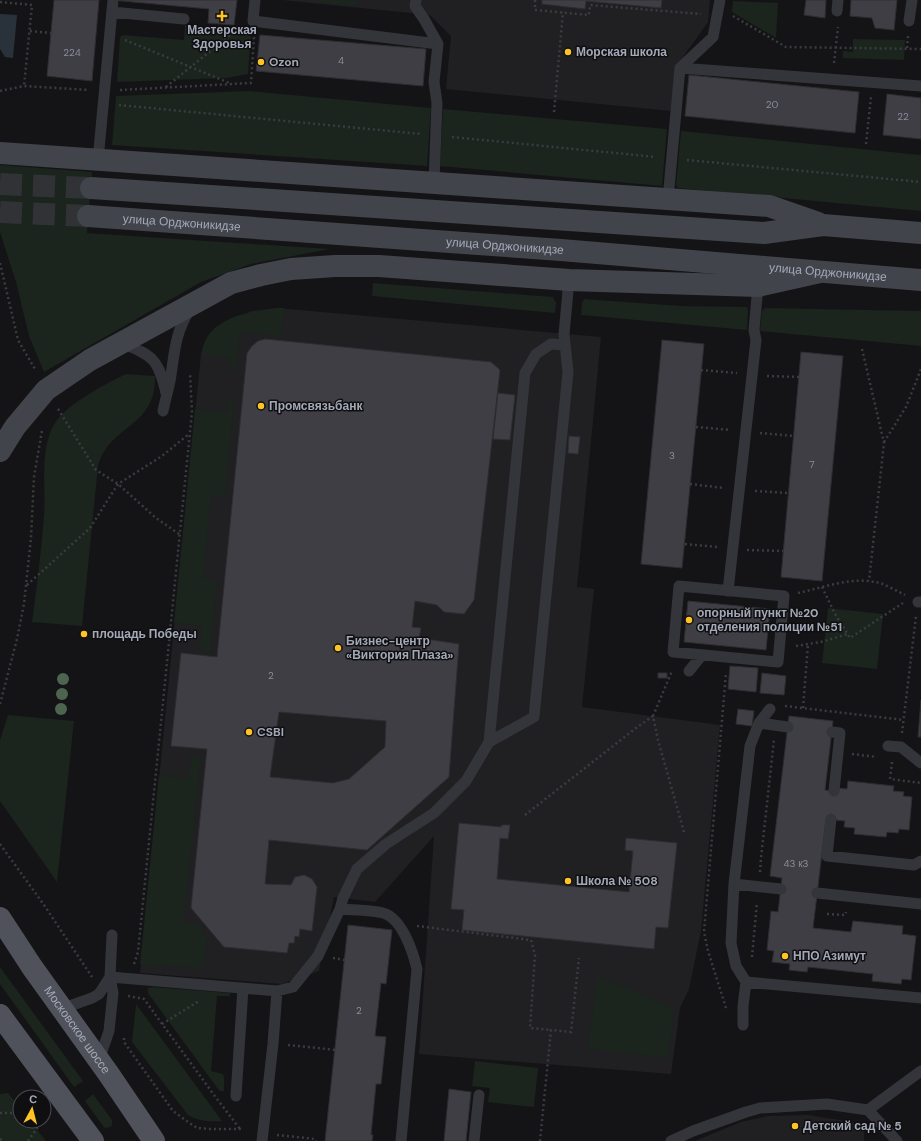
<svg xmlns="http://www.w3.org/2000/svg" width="921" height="1141" viewBox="0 0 921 1141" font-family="'DM Sans',sans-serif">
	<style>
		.built { fill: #202023 }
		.green { fill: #1b241d }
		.water { fill: #29323b }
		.building { fill: #3e3e44; stroke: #2e2e32; fill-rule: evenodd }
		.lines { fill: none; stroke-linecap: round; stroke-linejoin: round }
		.secondary-tunnel { stroke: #313236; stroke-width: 22; stroke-dasharray: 22 11; stroke-linecap: butt }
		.path { stroke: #3a3c42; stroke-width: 2.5; stroke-dasharray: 2 3; stroke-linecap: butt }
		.lane { stroke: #34353b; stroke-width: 11 }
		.secondary { stroke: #42444b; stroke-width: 22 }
		.primary { stroke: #50525b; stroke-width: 22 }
		.tree { fill: #4c6450 }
		.poi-dot { fill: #ffc323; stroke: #0f0f11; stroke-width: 1.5 }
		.labels { text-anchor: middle; stroke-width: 3; stroke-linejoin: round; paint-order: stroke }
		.number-label { font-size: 10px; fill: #8a8e9b }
		.poi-label { font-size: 12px; font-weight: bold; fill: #a4a9b8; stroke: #0f0f11; text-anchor: start }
		.street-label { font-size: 12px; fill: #a4a9b8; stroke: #0f0f11 }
	</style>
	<rect width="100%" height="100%" fill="#141416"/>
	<path class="built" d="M282,0H710L708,22L675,68L671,111L446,89L451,36L430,15Z
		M277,308L601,337L577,587L594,589L582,707L720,725L701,931L689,989L680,1008L671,1074L419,1054L434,836L375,902L334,897L319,971L282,984L140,973L201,354L204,344L210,333L220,325L252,311Z
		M808,1115L852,1122L864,1130V1141H695L741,1122L768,1116Z"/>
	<path class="green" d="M311,0H356L355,6L311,1Z
		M733,1L778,3L776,38L732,12Z
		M185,25L251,33L248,74L227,78L117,82L120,37L123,35L184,40Z
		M853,39L905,40L904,60L843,58V51L853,52Z
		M249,91L431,108L427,166L112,145L116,96Z
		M443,109L667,129L662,186L440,166Z
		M681,131L921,155V211L678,188L676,185Z
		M0,165L92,172L87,233L330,249L251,264L201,282L44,372L29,336L16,282L0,232Z
		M373,283L553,297L556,303L555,313L372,296Z
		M584,299L680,306L747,307L748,311L747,330L581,315L582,303Z
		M277,308H284L281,336L246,332L241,334L239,340L236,371H230L232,357L201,354C203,347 205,338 211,332C226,315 256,311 277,308Z
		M765,308L921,311V346L760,331L762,311Z
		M126,374L155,376C156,429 110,423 98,466L82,626L32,622C37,587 41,551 44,516C46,488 39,448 55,423C67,404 105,384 126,374Z
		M228,398L234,399L225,495H211L203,578L217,580L210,652L200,651L202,626L174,623L195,409L227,412Z
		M828,608L883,614L877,669L822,663Z
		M8,715L74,721L57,882L0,801V740Z
		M191,755L201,756L183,923L203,925L202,935H207L204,968L140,964L159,775L189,779Z
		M0,967L83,1081L74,1087L0,984Z
		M597,976L674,1008L668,1058L588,1049Z
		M152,987L230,993V995L229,996H217L211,1071L223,1074L224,1077V1091H220L218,1089L148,993V988Z
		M136,1004L222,1121C210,1122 198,1121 188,1115L132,1042Z
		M475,1061L538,1068L534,1107L488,1102L490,1088L472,1086Z
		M8,1093L20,1108V1121H30L46,1141H0V1094Z
		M93,1094L112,1120V1125L110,1127L105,1128L103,1126L85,1101Z"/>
	<path class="water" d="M0,14L17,15L13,58L5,57L0,49Z"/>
	<path class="building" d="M54,0H99L92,81L47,76Z
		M112,0H237L234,25L208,23L209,9Z
		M542,0H662L661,8L586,1L585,9L542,4Z
		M806,0H826L825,18L804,15Z
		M851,0H897L894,30L875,28L872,18L850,16Z
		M260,35L426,49L423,86L256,71Z
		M689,75L859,92L855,133L685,116Z
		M887,94L921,98V139L883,135Z
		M265,339L491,362L500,370L474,600L464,614L444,612L437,605L415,601L412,627L421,628L419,638L459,644L449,777L367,850L269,840L265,884L291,885L295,877L304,875L312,879L317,887L312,931L300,929L299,937L295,936L294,943H289L287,953L224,947L191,908L207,749L171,746L181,653L217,657L247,353L252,346L258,341ZM279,712L386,721L385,747L349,779L333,783L270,777Z
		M662,340L704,344L682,568L641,564Z
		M801,352L843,356L822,581L781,577Z
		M498,393L515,395L510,440L493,439Z
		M569,436L580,437L578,454L568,453Z
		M688,601L770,609L766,650L684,642Z
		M730,666L758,668L756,692L728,689Z
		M658,673H667V678H658Z
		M762,673L786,676L784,695L760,693Z
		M921,700V737H918Z
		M738,709L754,711L752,726L736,724Z
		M789,716L833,721L825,790L837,792V788L847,789L848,781L894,786L893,791L904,792L903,796L912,797L909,830L899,829L898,833L887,832L886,837L854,834L855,828L844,827L845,821L826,819L813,928L851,932L853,921L903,926L902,934L916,936L911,980L902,979L901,984L872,981L873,974L808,967L807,972L789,970L790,964L772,962L774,951L767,950L771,911L778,912L782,878L770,876Z
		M459,823L501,827L502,825H510L508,839L500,838L497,879L629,892L633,851L625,850L626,838L677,843L668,928L656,927L654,949L462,930L464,910L451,909Z
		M348,925L392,930L386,984L381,983L375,1036L386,1037L381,1084H376L371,1135H373L372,1141H325Z
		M449,1089L471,1092L466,1141H444Z"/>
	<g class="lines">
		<path class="secondary-tunnel" d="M0,184L91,188
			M0,212L88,216"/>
		<path class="path" d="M535,0V10L589,15L590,5L701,14
			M0,2L32,5L24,86
			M733,16L786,47L921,49
			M30,31L51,33
			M125,40L232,84
			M907,48L908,36
			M834,63L838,27
			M166,87L240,27
			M120,90L251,83L254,37
			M0,91L24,86L89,90
			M119,105L421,134
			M554,112L563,12
			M452,137L656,157
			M866,144L871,97
			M687,160L921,182
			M0,263L18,340L36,371
			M862,349L884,443L869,581
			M701,370L737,373
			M767,376L799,377
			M58,409L96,470L118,484L156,518L179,534
			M696,427L731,430
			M760,433L794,436
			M884,442L906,407L921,369
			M690,484L724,488
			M755,491L788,493
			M685,544L717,547
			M747,550L783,551
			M27,585L90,528L118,484L162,456L189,434
			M822,587L835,614L850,638L903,603
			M798,593C825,587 853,576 880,583C888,586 897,591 905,595
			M796,646L821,642L848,634
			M0,704L17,639L24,604L31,538L34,477L42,430
			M785,706L904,720
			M803,708L808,644
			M653,716L672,671
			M902,733L916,616
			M852,754L877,757
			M892,762L890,779L921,783
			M525,815L636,728L653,716L658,740L684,832
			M0,844L44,905L92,977
			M760,872L761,858L774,740
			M827,914L845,915L846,912
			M417,926L531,940L535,955L530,1028L551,1030
			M752,957L757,902
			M333,958L345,960
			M134,964L138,952L192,412L190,373
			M128,996L144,999L214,1095L240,1129
			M726,1008L708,951L704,932L726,673
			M162,1024L199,1001
			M124,1038V1042L173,1111L188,1122L197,1128L210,1129H241
			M288,1045L336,1050
			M0,1113H20
			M277,1135L315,1139L316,1141
			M0,1139L3,1141
			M28,1141L42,1121
			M540,1141L551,1030L571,1032L579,958"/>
		<path class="lane" d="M255,0L253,21L438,44
			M416,0L415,6L424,19L438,44L434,82L437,103L434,182
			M837,11L838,0
			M112,12L184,19
			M909,21L912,0
			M680,68L921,86
			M98,160L113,0
			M668,199L680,68L713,37L720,0
			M121,343C154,356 158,359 166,393
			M163,411C165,401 168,391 170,381C175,352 174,335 190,309
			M679,586L784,596L778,662L673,652Z
			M728,591L756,340L754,330L758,286
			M918,602H921
			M689,671L702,655
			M770,709L759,723L750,746L734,884L731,943L736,966L746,982L921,998
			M759,723L788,727
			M832,732L840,733L834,791
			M489,742L525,373L536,354L551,344L565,345
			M888,746L901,747L921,763
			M831,819L827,856L914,865L921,861
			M734,884L781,889
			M817,893L921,904
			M340,909L343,898L357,869L386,844L434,813L466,781L489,742L534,717L568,372L564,334L569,280
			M110,977L277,991L293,987L318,956L340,909C352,910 373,910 383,913C402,918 413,952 417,969L401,1141
			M61,1009L92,998L99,994L110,977
			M743,1025V1006L746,982
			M99,1060L109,1031L113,993L110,977L112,935
			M236,1096L243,988
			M868,1110L921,1071
			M262,1141L273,1044L277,991
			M474,1141L479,1095
			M671,1141L693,1131L746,1112L760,1108L827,1104L868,1110L897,1141"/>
		<g class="secondary">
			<path d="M0,153L769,206L818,223"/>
			<path d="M91,188L764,233L823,225L921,233"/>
			<path id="s1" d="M88,216L561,250L921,280"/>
			<path d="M0,451L15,427L46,390L90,360L231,283L261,275L291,269L335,266H379L569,280L758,286L820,272"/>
		</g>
		<g class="primary">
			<path id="s2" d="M0,918L32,967L108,1073L154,1141"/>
			<path d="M0,1015L93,1141"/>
		</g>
	</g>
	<g class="tree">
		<circle cx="63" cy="679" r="6"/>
		<circle cx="62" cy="694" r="6"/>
		<circle cx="61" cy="709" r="6"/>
	</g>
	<g class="poi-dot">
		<path d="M220 10h4v4h4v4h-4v4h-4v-4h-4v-4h4z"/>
		<circle cx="568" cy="52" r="4"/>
		<circle cx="261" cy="62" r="4"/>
		<circle cx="261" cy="406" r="4"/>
		<circle cx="689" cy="620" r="4"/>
		<circle cx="84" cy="634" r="4"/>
		<circle cx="338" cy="648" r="4"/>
		<circle cx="249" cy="732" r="4"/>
		<circle cx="568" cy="881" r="4"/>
		<circle cx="785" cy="956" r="4"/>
		<circle cx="795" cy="1126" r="4"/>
	</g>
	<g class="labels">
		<g class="number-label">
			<text x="72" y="56">224</text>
			<text x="341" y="64">4</text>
			<text x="772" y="108">20</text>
			<text x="903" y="120">22</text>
			<text x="672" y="459">3</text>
			<text x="812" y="468">7</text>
			<text x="271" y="679">2</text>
			<text x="796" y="867">43 к3</text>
			<text x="359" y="1014">2</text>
		</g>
		<g class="poi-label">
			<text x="222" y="34" text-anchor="middle">Мастерская<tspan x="222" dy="14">Здоровья</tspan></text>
			<text x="576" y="56">Морская школа</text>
			<text x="269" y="66">Ozon</text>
			<text x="269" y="410">Промсвязьбанк</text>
			<text x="697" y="617">опорный пункт №20<tspan x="697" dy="14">отделения полиции №51</tspan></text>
			<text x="92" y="638">площадь Победы</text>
			<text x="346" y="645">Бизнес-центр<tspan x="346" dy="14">«Виктория Плаза»</tspan></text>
			<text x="257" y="736">CSBI</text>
			<text x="576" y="885">Школа № 508</text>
			<text x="793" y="960">НПО Азимут</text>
			<text x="803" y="1130">Детский сад № 5</text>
		</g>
		<g class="street-label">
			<text dy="4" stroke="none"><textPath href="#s1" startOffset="94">улица Орджоникидзе</textPath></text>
			<text dy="4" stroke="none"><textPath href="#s1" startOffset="418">улица Орджоникидзе</textPath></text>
			<text dy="4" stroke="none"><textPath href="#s1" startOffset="742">улица Орджоникидзе</textPath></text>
			<text dy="4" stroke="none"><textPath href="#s2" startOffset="136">Московское шоссе</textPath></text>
		</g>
	</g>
	<g transform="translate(32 1109) rotate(7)"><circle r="19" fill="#0f0f11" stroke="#4b4d54"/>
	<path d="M0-3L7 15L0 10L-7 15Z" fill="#ffc323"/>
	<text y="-6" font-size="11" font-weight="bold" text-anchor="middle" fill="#a4a9b8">С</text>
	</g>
</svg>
